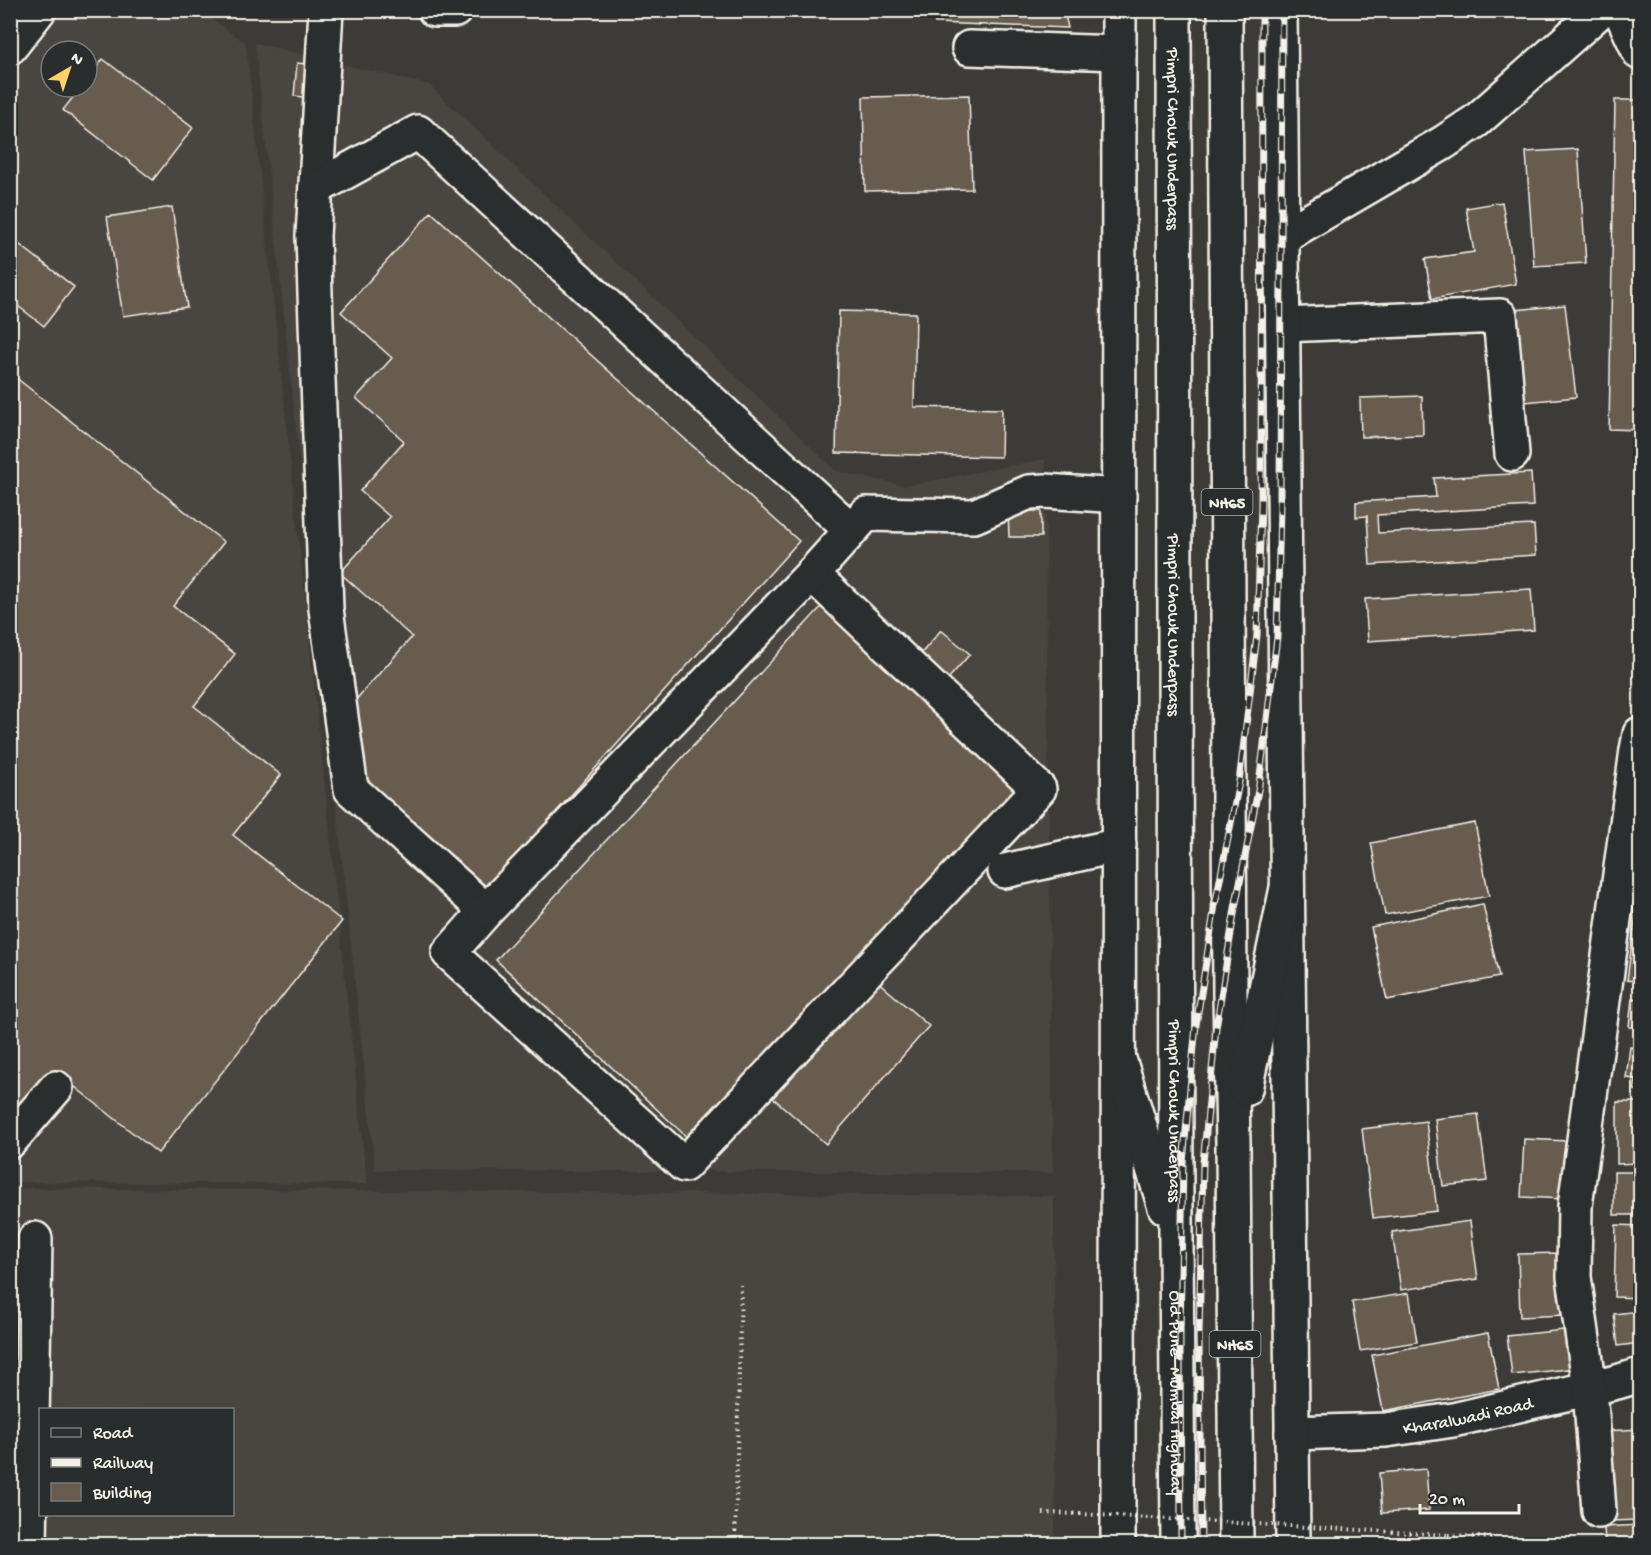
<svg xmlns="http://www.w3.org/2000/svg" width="1651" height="1555" viewBox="0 0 1651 1555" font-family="'Gochi Hand',sans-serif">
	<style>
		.built { fill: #4a453f; fill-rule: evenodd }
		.building { fill: #685b4f; stroke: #f4f1e8; stroke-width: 1.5 }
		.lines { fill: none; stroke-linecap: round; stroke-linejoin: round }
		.minor-casing { stroke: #f4f1e8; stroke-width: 38 }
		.major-casing { stroke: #f4f1e8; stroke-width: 38 }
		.highway-casing { stroke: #f4f1e8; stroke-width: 38 }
		.path { stroke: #f4f1e8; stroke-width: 4; stroke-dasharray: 1.5 4.5; stroke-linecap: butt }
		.minor { stroke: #2a2d2e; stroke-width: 33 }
		.major { stroke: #2a2d2e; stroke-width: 33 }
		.highway { stroke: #2a2d2e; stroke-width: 33 }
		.rail-casing { stroke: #f4f1e8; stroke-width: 7 }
		.rail { stroke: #2a2d2e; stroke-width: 4.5; stroke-dasharray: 14; stroke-linecap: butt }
		.path-bridge { stroke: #f4f1e8; stroke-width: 4; stroke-dasharray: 1.5 4.5; stroke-linecap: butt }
		.labels { text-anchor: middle; stroke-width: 4.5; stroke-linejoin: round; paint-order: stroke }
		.shield { fill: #2a2d2e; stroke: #b7b6b0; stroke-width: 1.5 }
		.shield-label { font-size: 16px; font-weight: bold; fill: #f4f1e8 }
		.street-label { font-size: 18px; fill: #f4f1e8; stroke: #2a2d2e }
	</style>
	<rect width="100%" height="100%" fill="#3d3b38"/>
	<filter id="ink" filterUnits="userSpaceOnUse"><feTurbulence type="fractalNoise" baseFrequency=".0167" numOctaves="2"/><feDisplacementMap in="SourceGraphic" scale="12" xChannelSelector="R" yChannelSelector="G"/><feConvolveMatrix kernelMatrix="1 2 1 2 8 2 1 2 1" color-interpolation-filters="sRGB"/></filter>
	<g filter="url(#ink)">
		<path class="built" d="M11,11H200L246,43L367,1184L11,1182ZM51,51H87V87H51Z
			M255,43L429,85L836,471L905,486L1045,459L1053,1173L375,1170Z
			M11,1188L1054,1196L1055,1544H11ZM40,1410H232V1514H40Z"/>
		<path class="building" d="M932,10H1064L1068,28L935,23Z
			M103,59L193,128L153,180L63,110L81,87H87V79Z
			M297,63L315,65L311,98L294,96Z
			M969,95L972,189L865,191L863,97Z
			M1615,100H1640V430L1609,429Z
			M1578,149L1586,263L1534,266L1526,152Z
			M1502,202L1516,284L1432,299L1425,259L1474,252L1466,208Z
			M172,207L187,307L123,316L107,217Z
			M431,212L799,541L488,888L361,775L351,705L412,637L340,573L390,517L360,491L404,441L356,398L392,358L341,312Z
			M10,237L74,287L44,326L10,300Z
			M1565,305L1576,397L1525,402L1514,310Z
			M839,311L916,313L914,407L1002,409L1001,457L836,453Z
			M10,373L224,542L173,606L235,654L194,706L281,775L233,835L342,921L158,1153L56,1072L10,1129Z
			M1422,396L1423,435L1361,437L1360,398Z
			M1531,473L1533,506L1377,515L1378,533L1534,525L1536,555L1370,565L1367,516L1356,517V502L1436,497L1434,478Z
			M1008,511H1041V537H1009Z
			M1531,589L1534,630L1368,641L1365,599Z
			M822,606L1025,786L691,1141L496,960Z
			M941,630L970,654L948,679L920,655Z
			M1475,823L1489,896L1385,915L1371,843Z
			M1640,883V982L1627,980Z
			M1483,904L1499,977L1387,1000L1371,927Z
			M876,980L929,1026L826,1144L773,1098Z
			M1640,991V1090H1634L1636,1079L1626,1078L1630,1047L1634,1048L1636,1027H1629L1632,998L1639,999Z
			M1617,1102H1640V1163L1617,1164Z
			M1478,1114L1487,1181L1443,1186L1435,1119Z
			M1426,1121L1437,1211L1373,1218L1362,1129Z
			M1524,1139L1568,1141L1565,1199L1521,1197Z
			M1614,1172H1640V1215H1614Z
			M1470,1221L1478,1279L1401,1290L1392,1232Z
			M1616,1225L1640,1226V1298L1614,1297Z
			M10,1235L21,1236L19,1372L10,1371Z
			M1562,1253L1565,1315L1520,1317L1518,1254Z
			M1409,1293L1417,1342L1360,1351L1352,1302Z
			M1640,1311V1343L1618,1346L1614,1314Z
			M1573,1329L1577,1368L1512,1375L1507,1336Z
			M1488,1333L1499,1389L1383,1411L1372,1355Z
			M1640,1429V1520L1610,1521L1605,1431Z
			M1426,1469L1429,1510L1382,1513L1379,1473Z
			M1640,1525V1544H1605L1604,1527Z"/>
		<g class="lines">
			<defs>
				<g id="minor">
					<path d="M326,10L313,236L326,609L351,789L486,911L449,953L684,1165L1039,789L812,574L866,514L974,516L1029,492L1045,491L1119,496"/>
					<path d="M1620,10L1640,53"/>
					<path d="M10,47L39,10"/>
					<path d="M969,48L1119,53"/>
					<path d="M316,188L418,132L851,530"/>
					<path d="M1282,237L1443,143L1476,121L1601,10"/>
					<path d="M1283,325L1500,316L1512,454"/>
					<path d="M1005,871L1119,845"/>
					<path d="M486,911L812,574"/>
					<path d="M10,1141L56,1088"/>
					<path id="s1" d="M1292,1433L1386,1430L1453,1420L1617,1382L1640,1375"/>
					<path d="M1599,1511L1590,1388L1574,1277L1575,1206L1637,750L1640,734"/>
					<path d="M30,1544L35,1239"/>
				</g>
				<path id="major" d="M435,10H455
					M1280,10L1293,1544
					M1118,1544L1119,10"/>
				<g id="highway">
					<path id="s2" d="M1174,10L1176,1240L1178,1544"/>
					<path d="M1225,10L1230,994L1233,1143L1236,1544"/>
					<path d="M1118,1056L1165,1207"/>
					<path d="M1245,1089L1287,888"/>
				</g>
			</defs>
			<use href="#minor" class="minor-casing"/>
			<use href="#major" class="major-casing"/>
			<use href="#highway" class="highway-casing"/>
			<path class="path" d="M1043,1513L1080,1514
				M1448,1535L1494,1538
				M735,1544L741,1285"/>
			<use href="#minor" class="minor"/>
			<use href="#major" class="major"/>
			<use href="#highway" class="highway"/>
			<defs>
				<path id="rail" d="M1181,1544L1180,1336L1183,1162L1196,1025L1215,905L1239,782L1257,635L1261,504L1262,10
					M1201,1544L1199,1336L1203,1163L1216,1028L1235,908L1259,785L1277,637L1280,505L1282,10"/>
			</defs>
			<use href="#rail" class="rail-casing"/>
			<use href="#rail" class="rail"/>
			<path class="path-bridge" d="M1080,1514L1448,1535"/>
		</g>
	</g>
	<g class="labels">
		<g class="shield">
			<rect x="1201.5" y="489" width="51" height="26" rx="4.5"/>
			<rect x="1209.5" y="1331" width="51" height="26" rx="4.5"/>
		</g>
		<g class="shield-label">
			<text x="1227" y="508">NH65</text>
			<text x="1235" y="1350">NH65</text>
		</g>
		<g class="street-label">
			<text dy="6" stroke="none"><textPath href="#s2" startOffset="129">Pimpri Chowk Underpass</textPath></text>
			<text dy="6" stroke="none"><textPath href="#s2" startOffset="615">Pimpri Chowk Underpass</textPath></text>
			<text dy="6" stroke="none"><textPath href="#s2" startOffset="1101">Pimpri Chowk Underpass</textPath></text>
			<text dy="6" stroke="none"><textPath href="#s2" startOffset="1383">Old Pune–Mumbai Highway</textPath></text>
			<text dy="6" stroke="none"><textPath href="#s1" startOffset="177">Kharalwadi Road</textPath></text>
		</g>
	</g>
	<rect width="1651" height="1555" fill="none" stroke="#2a2d2e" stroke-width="36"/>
	<rect x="18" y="18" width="1615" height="1519" fill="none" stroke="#f4f1e8" stroke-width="2" filter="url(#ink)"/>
	<rect x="39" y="1408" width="195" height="108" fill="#2a2d2e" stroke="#7b7b78" stroke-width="1.5"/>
	<rect x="51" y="1428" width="30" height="9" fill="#2a2d2e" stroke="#7b7b78" stroke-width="1.5"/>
	<text x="93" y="1438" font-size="18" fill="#f4f1e8">Road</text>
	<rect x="51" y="1458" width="30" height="9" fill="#f4f1e8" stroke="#7b7b78" stroke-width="1.5"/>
	<text x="93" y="1468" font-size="18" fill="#f4f1e8">Railway</text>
	<rect x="51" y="1483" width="30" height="18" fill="#685b4f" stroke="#7b7b78" stroke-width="1.5"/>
	<text x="93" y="1498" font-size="18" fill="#f4f1e8">Building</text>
	<g transform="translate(69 69) rotate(39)"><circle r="28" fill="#2a2d2e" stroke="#7b7b78" stroke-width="1.5"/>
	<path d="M0-4.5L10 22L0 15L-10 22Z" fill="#ffd166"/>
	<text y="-9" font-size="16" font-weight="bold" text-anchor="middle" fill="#f4f1e8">N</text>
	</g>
	<path d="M1420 1504v9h99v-9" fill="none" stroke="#f4f1e8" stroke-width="3"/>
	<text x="1429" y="1504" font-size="18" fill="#f4f1e8" stroke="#2a2d2e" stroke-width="4.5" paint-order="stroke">20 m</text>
</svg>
